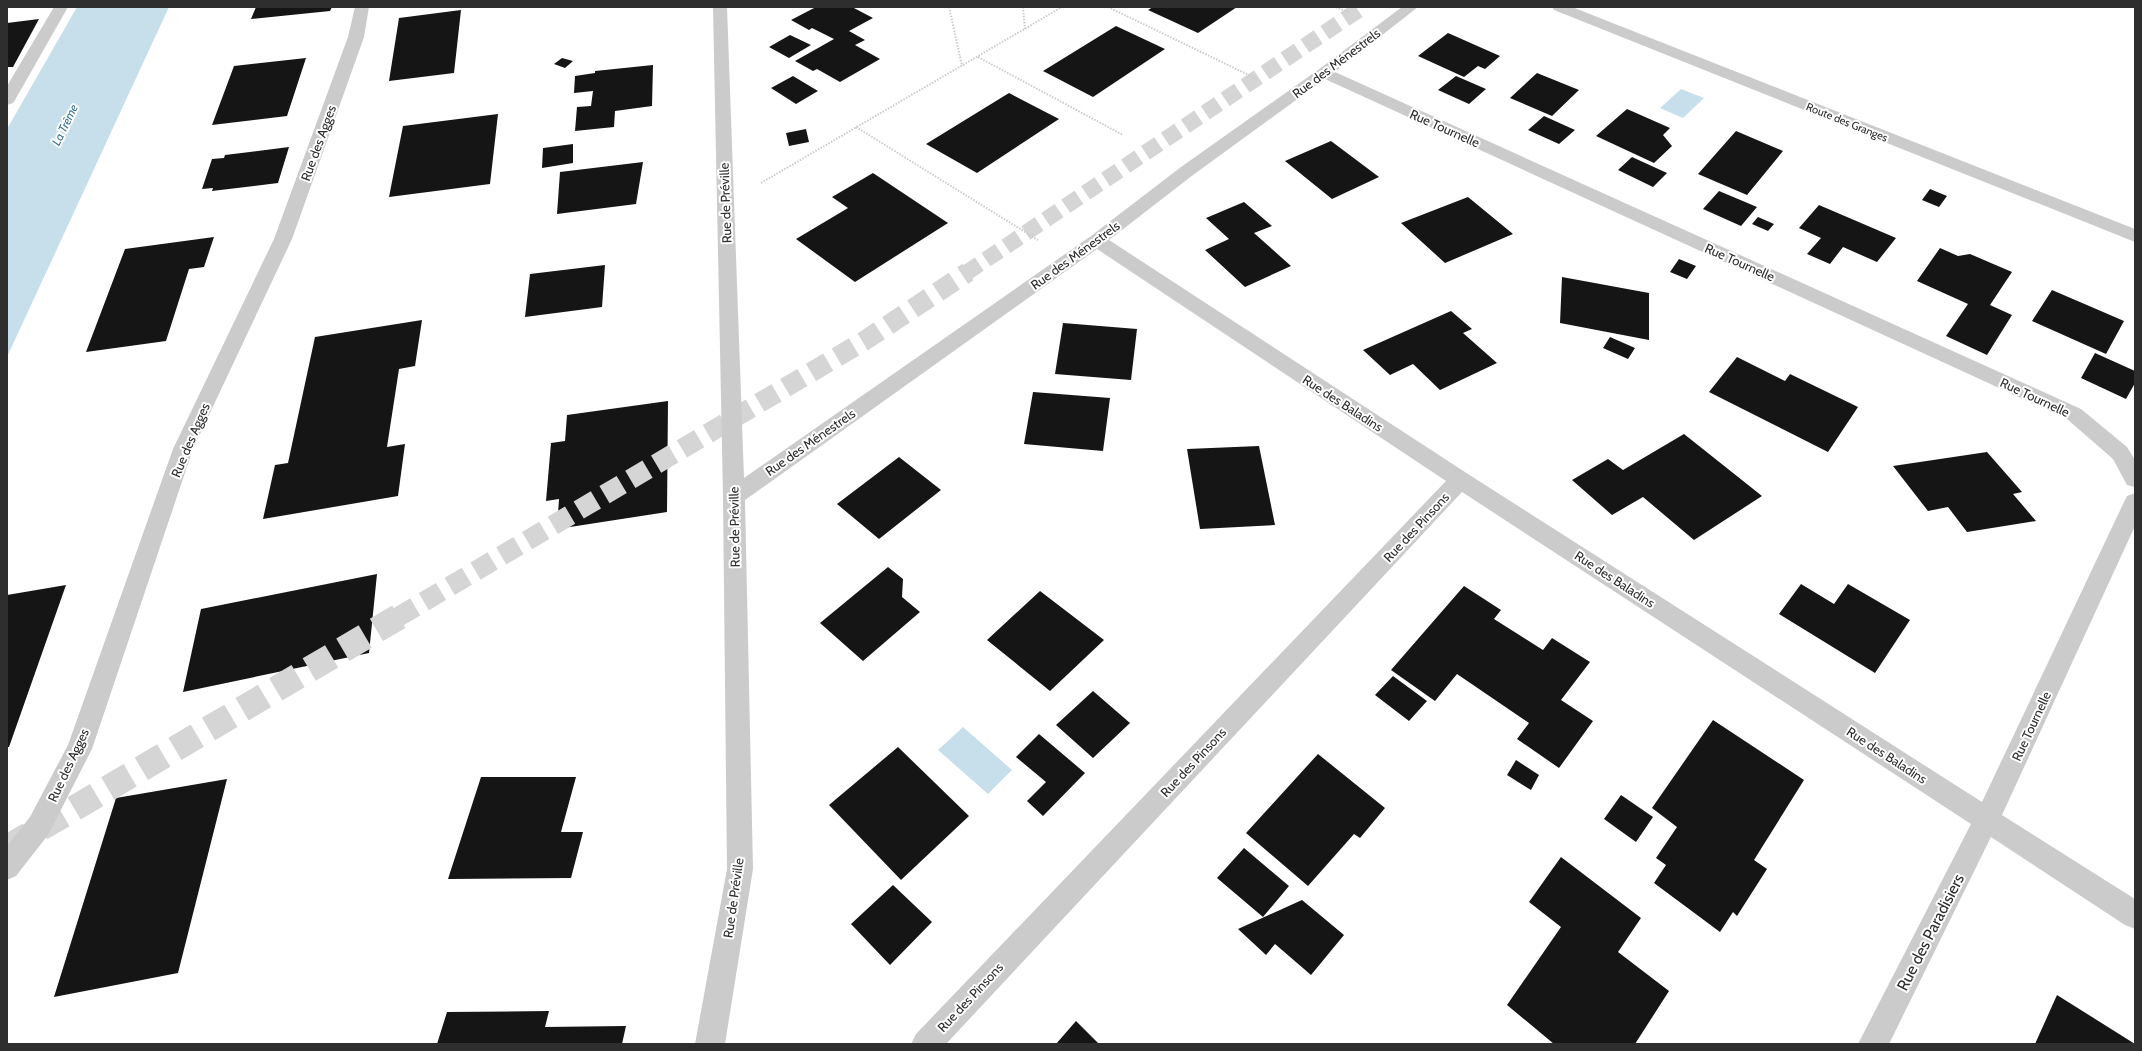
<svg xmlns="http://www.w3.org/2000/svg" width="2142" height="1051" viewBox="0 0 2142 1051" font-family="Cabin,sans-serif">
	<style>
		.water { fill: #c7dfeb }
		.building { fill: #151515 }
		.lines { fill: none; stroke-linecap: round; stroke-linejoin: round }
		.highway-tunnel-far2 { stroke: #d5d5d5; stroke-width: 16; stroke-dasharray: 16 8; stroke-linecap: butt }
		.highway-tunnel-far1 { stroke: #d5d5d5; stroke-width: 20; stroke-dasharray: 20 10; stroke-linecap: butt }
		.highway-tunnel { stroke: #d5d5d5; stroke-width: 26; stroke-dasharray: 26 13; stroke-linecap: butt }
		.path { stroke: #cbcbcb; stroke-width: 2; stroke-dasharray: 1.5 1.5; stroke-linecap: butt }
		.minor { fill: #cbcbcb; fill-rule: evenodd }
		.labels { text-anchor: middle; stroke-width: 4; stroke-linejoin: round; paint-order: stroke }
		.far-street-label { font-size: 11px; fill: #2e2e2e; stroke: #fff }
		.far-water-label { font-size: 12px; font-style: italic; fill: #3b7390; stroke: #fff }
		.street-label { font-size: 13px; fill: #2e2e2e; stroke: #fff }
		.near-street-label { font-size: 16px; fill: #2e2e2e; stroke: #fff }
	</style>
	<rect width="100%" height="100%" fill="#fff"/>
	<path class="water" d="M77,7H169L7,357V129Z
		M1681,89L1704,98L1683,118L1660,108Z
		M963,727L1012,770L988,794L938,750Z"/>
	<path class="building" d="M256,7H332L330,11L251,19Z
		M816,7H852L873,18L849,31L865,40L855,45L880,59L840,82L817,69L813,71L795,61L834,39L812,28L809,30L791,20Z
		M1153,7H1237L1198,33L1148,10Z
		M461,10L454,73L389,81L399,18Z
		M39,19L13,67H7V23Z
		M1116,26L1165,49L1093,97L1043,71Z
		M1448,33L1500,56L1485,69L1478,66L1464,77L1418,56Z
		M790,35L811,45L789,58L769,47Z
		M306,58L287,116L212,125L234,66Z
		M562,58L573,61L565,68L554,64Z
		M653,65L652,106L615,111L614,127L575,131L577,107L591,106L593,91L574,93L575,76L595,73V71Z
		M1537,73L1579,90L1552,116L1510,98Z
		M793,76L818,91L796,104L771,88Z
		M1456,76L1486,89L1469,104L1438,90Z
		M1009,93L1059,119L977,173L926,144Z
		M1627,109L1670,128L1663,135L1672,146L1654,163L1596,136Z
		M498,114L490,184L389,197L403,126Z
		M1544,116L1575,130L1559,144L1528,130Z
		M806,129L809,142L789,146L786,133Z
		M1736,131L1783,151L1747,195L1698,174Z
		M1331,141L1379,177L1332,199L1285,161Z
		M573,144V163L542,168L543,148Z
		M289,147L278,183L212,191L213,188L202,189L212,159L224,158L225,155Z
		M1632,157L1667,173L1653,187L1618,170Z
		M643,162L636,204L557,214L560,172Z
		M873,173L948,223L855,282L796,239L848,208L832,197Z
		M1930,189L1947,196L1939,207L1922,200Z
		M1719,191L1757,207L1741,226L1703,209Z
		M1468,197L1513,234L1445,263L1401,223Z
		M1244,202L1272,226L1254,233L1291,266L1245,287L1205,250L1229,239L1206,218Z
		M1819,205L1896,238L1877,262L1843,247L1830,264L1807,254L1821,238L1799,228Z
		M1758,217L1774,224L1768,231L1752,224Z
		M214,237L204,267L189,269L166,341L86,352L125,249Z
		M1940,248L1958,256L1970,254L2012,272L1990,305L2012,315L1987,355L1946,336L1968,304L1917,281Z
		M1679,259L1696,266L1687,279L1670,272Z
		M605,265L602,307L525,317L530,274Z
		M1562,277L1649,293V340L1560,323Z
		M2052,290L2124,321L2106,354L2032,321Z
		M1451,311L1472,329L1463,333L1497,363L1440,390L1413,364L1390,375L1363,350Z
		M422,320L415,366L399,369L387,447L405,444L398,496L263,519L275,465L288,463L315,337Z
		M1063,323L1137,329L1131,380L1055,374Z
		M1610,337L1635,348L1628,359L1603,348Z
		M2095,353L2135,371V383L2126,399L2081,378Z
		M1737,357L1785,381L1790,374L1858,407L1828,452L1709,392Z
		M1033,392L1110,398L1103,451L1024,444Z
		M668,401L667,512L557,529L559,499L546,501L551,443L565,441L567,415Z
		M1684,434L1762,496L1694,540L1643,497L1612,515L1572,480L1608,459L1623,470Z
		M1259,446L1275,525L1200,529L1187,449Z
		M1987,452L2022,492L2013,494L2036,521L1967,532L1948,507L1928,511L1893,466Z
		M899,457L941,490L879,539L837,504Z
		M888,567L903,579L902,597L920,612L863,661L820,623Z
		M377,574L369,653L183,692L201,609Z
		M1801,584L1834,604L1848,584L1910,620L1875,673L1779,614Z
		M66,585L9,747H7V595Z
		M1464,586L1501,610L1494,619L1543,650L1552,638L1590,662L1561,700L1593,721L1559,768L1517,739L1529,723L1457,674L1435,701L1391,670Z
		M1040,591L1104,640L1050,691L987,640Z
		M1393,676L1427,701L1409,721L1375,695Z
		M1093,691L1130,723L1093,758L1056,725Z
		M1713,720L1804,780L1754,860L1767,869L1737,916L1733,912L1720,932L1654,883L1666,865L1656,858L1677,827L1652,808Z
		M1039,734L1085,773L1043,816L1027,801L1046,782L1016,757Z
		M898,747L969,816L901,880L829,805Z
		M1318,754L1385,808L1360,838L1354,834L1308,886L1246,833Z
		M1516,760L1539,775L1531,790L1507,775Z
		M481,777H576L561,832H583L571,878L448,879Z
		M227,779L178,973L54,997L116,798Z
		M1621,795L1653,817L1636,842L1604,819Z
		M1244,848L1289,886L1263,917L1217,878Z
		M1561,857L1641,918L1618,952L1669,991L1635,1044H1554L1507,1005L1561,927L1529,902Z
		M893,885L932,922L890,965L851,924Z
		M1302,900L1344,935L1311,975L1275,944L1266,955L1238,929Z
		M2057,995L2135,1044H2035Z
		M549,1011L545,1027L626,1026L622,1044H437L447,1012Z
		M1076,1021L1099,1044H1056Z"/>
	<g class="lines">
		<path class="highway-tunnel-far2" d="M966,273L1363,7"/>
		<path class="highway-tunnel-far1" d="M398,617L864,341L968,272"/>
		<path class="highway-tunnel" d="M7,848L400,616"/>
		<path class="path" d="M949,7L962,66
			M1023,7L1025,29
			M1108,7L1257,79
			M1336,7L1350,13
			M978,57L1123,135
			M856,127L1038,240
			M761,183L1062,7"/>
		<path class="minor" d="M54,7H68L15,100L13,103L7,105V86Z
			M355,7H369L364,37L292,239L193,449L92,749L48,835L16,876L7,880V846L30,817L68,745L173,449L274,239L348,37Z
			M713,7H727L744,478L1091,236L1181,167L1318,70L1402,7H1418L1335,72L2081,409L2127,447L2135,460V487L2127,485L2113,459L2067,419L1325,79L1193,175L1109,240L1468,474L1982,802L2124,502L2127,496L2135,493V526L2002,815L2135,899V929L2125,925L1991,837L1889,1044H1858L1971,824L1462,492L946,1044H911L916,1034L1446,481L1097,249L745,500L753,869L725,1044H695L727,869L723,496Z
			M1552,7H1572L2135,229V242L1554,10Z"/>
	</g>
	<g class="labels">
		<g class="far-street-label">
			<text transform="translate(1847 122) rotate(22)" y="4">Route des Granges</text>
		</g>
		<g class="far-water-label">
			<text transform="translate(65 125) rotate(-64)" y="4">La Trême</text>
		</g>
		<g class="street-label">
			<text transform="translate(1336 63) rotate(-37)" y="5">Rue des Ménestrels</text>
			<text transform="translate(1445 128) rotate(24)" y="5">Rue Tournelle</text>
			<text transform="translate(318 143) rotate(-70)" y="5">Rue des Agges</text>
			<text transform="translate(725 203) rotate(-92)" y="5">Rue de Préville</text>
			<text transform="translate(1075 255) rotate(-36)" y="5">Rue des Ménestrels</text>
			<text transform="translate(1740 262) rotate(24)" y="5">Rue Tournelle</text>
			<text transform="translate(2035 397) rotate(25)" y="5">Rue Tournelle</text>
			<text transform="translate(1343 403) rotate(33)" y="5">Rue des Baladins</text>
			<text transform="translate(190 440) rotate(-67)" y="5">Rue des Agges</text>
			<text transform="translate(810 442) rotate(-35)" y="5">Rue des Ménestrels</text>
			<text transform="translate(734 527) rotate(-91)" y="5">Rue de Préville</text>
			<text transform="translate(1416 527) rotate(-47)" y="5">Rue des Pinsons</text>
			<text transform="translate(1615 579) rotate(33)" y="5">Rue des Baladins</text>
			<text transform="translate(2031 726) rotate(-65)" y="5">Rue Tournelle</text>
			<text transform="translate(1887 755) rotate(33)" y="5">Rue des Baladins</text>
			<text transform="translate(1193 762) rotate(-47)" y="5">Rue des Pinsons</text>
			<text transform="translate(68 765) rotate(-65)" y="5">Rue des Agges</text>
			<text transform="translate(733 898) rotate(-82)" y="5">Rue de Préville</text>
			<text transform="translate(970 997) rotate(-47)" y="5">Rue des Pinsons</text>
		</g>
		<g class="near-street-label">
			<text transform="translate(1930 932) rotate(-63)" y="6">Rue des Paradisiers</text>
		</g>
	</g>
	<rect width="2142" height="1051" fill="none" stroke="#2e2e2e" stroke-width="16"/>
</svg>
